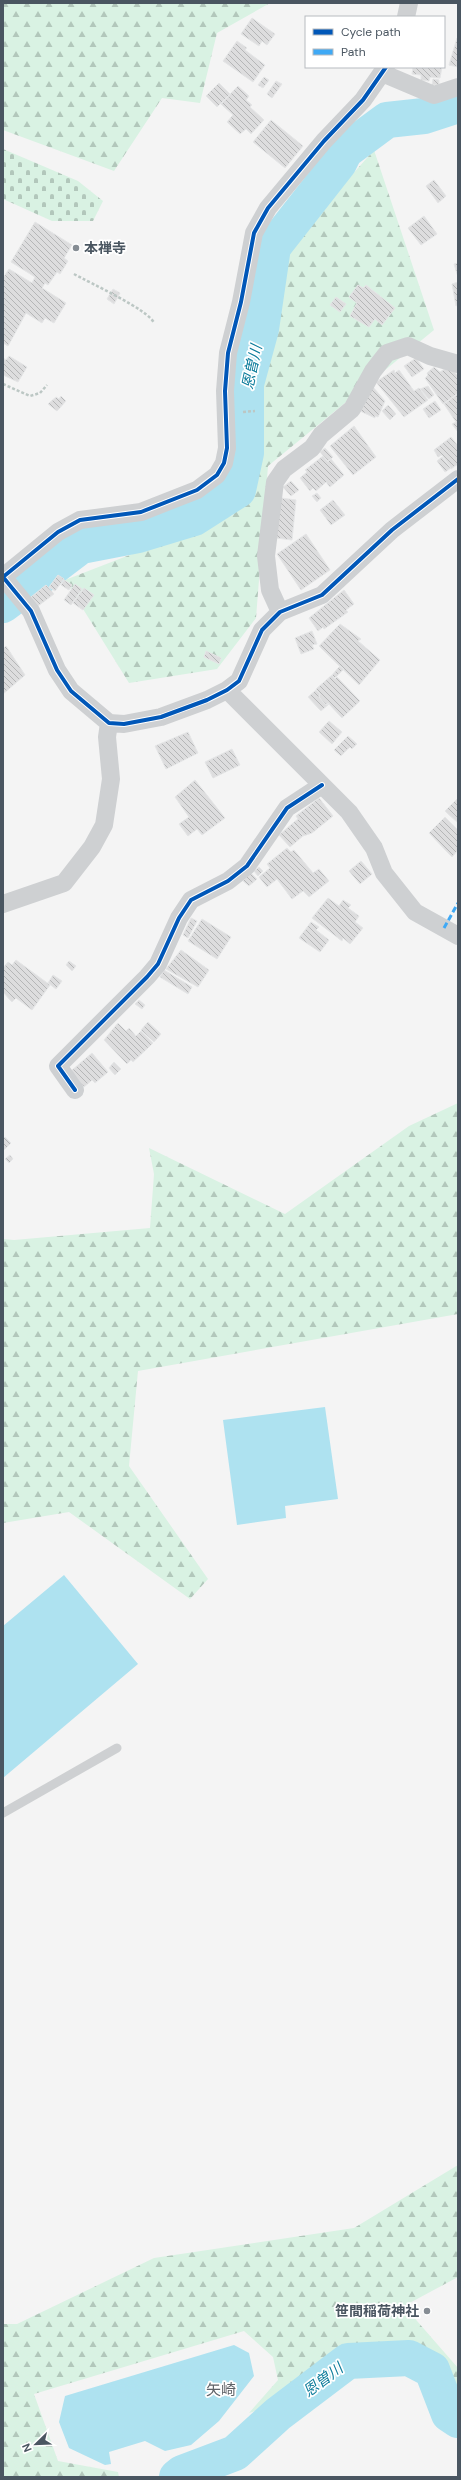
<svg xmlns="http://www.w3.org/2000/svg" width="461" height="2480" viewBox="0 0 461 2480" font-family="'DM Sans','Noto Sans JP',sans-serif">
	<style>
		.forest { fill: url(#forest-firs) }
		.cemetery { fill: url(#cemetery-stones) }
		.water { fill: #aee2f0 }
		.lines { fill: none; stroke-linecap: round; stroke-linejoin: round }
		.river { stroke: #aee2f0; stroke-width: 36 }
		.building { fill: url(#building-back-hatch); stroke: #e5e6e7 }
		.path { stroke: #bcc7c4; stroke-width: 2.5; stroke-dasharray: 3 2; stroke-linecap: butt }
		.lane { stroke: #ced0d2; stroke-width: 9 }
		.street { stroke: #ced0d2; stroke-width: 18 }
		.quiet { stroke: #3fa9f5; stroke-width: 3; stroke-dasharray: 6 3; stroke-linecap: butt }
		.cycleway-casing { stroke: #fff; stroke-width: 6 }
		.cycleway { stroke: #0057b8; stroke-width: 4 }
		.poi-dot { fill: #868d94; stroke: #fff; stroke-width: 1.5 }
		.labels { text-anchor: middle; stroke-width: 3.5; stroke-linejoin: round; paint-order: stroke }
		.poi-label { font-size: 14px; font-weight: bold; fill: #4a5661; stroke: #fff; text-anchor: start }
		.water-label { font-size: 15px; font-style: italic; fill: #0c7c9b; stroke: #fff }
		.neighbourhood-label { font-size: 15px; fill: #5f6368; stroke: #fff }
	</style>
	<defs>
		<pattern id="forest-firs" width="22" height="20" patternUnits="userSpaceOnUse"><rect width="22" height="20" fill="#d9f2e3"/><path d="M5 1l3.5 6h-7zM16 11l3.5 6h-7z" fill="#b2c7bb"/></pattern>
		<pattern id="cemetery-stones" width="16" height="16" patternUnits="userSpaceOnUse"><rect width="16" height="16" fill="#d9f2e3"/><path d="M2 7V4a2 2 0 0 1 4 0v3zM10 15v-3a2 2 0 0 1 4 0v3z" fill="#b2c7bb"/></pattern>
		<pattern id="building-back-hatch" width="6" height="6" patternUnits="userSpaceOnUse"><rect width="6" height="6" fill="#ddddde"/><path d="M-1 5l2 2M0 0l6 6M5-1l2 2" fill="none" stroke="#b5b6b7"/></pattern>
	</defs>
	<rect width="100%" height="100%" fill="#f4f4f4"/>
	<path class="forest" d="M3,3H270L217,33L200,103L162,98L114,171L3,130Z
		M374,150L434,330L268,466L256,618L217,669L129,683L65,580L233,515L271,353L288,247Z
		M458,1103V1314L138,1371L129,1466L208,1579L190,1599L69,1512L3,1523V1239L14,1240L150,1228L154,1174L149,1148L285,1214L409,1126Z
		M458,2165V2277L404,2306L458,2368V2414L384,2355L332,2371L283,2402L249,2413L278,2380L273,2357L244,2331L34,2394L58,2461L118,2472L119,2477H3V2324H17L154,2258L354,2228Z"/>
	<path class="cemetery" d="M3,149L78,181L103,201L93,221H52L3,199Z"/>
	<path class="water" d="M325,1407L338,1499L285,1506L286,1518L237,1525L223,1420Z
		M64,1575L138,1664L3,1778V1626Z
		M234,2345L249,2353L254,2376L219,2421L191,2445L165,2451L145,2441L109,2452L111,2464L105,2465L69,2448L59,2422L65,2396Z"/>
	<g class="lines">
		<path class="river" d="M3,605L81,546L138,535L194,518L238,490L246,453V384L261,329L273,247L339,163L345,151L387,120L424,116L458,105
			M177,2477L182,2473L235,2453L278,2414L348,2361L409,2358L432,2370L449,2414L458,2420"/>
	</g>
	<path class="building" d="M252,18L275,34L267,45L262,41L259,46L241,34Z
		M457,38H458V67L449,65Z
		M237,41L247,48L245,50L265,65L253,82L223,61Z
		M413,67H442L440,78L430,77L429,81L421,80V75L412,74Z
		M264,77L269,80L263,88L258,85Z
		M433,79L439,80V85H432Z
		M276,81L282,84L272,98L267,94Z
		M219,83L230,94L217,107L206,96Z
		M238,86L249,96L246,100L252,105L250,107L264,120L251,134L246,129L240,134L227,122L233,115L221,104Z
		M271,120L303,146L285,168L253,142Z
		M434,180L446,196L438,203L426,186Z
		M424,216L437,234L421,245L408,228Z
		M35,222L72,245L64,258L68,261L60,274L57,272L48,285L45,283L42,288L66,303L54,323L45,318L42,323L26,313L8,346L3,343V278L9,269L32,283L35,277L11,262Z
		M458,263V277L454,264Z
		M458,282V305L456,306L452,284Z
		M358,285L363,288L366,285L395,308L382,325L375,319L369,327L350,316L357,303L349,297Z
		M113,289L120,293L114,304L107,299Z
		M336,297L346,304L340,312L330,305Z
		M9,356L27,367L18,382L3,375V358L6,360Z
		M416,358L424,369L412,377L404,366Z
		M449,366L458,376V393L443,404L425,378L428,375L427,373L434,367L440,372Z
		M394,370L395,373L399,370L414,391L419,388L428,400L404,417L376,382Z
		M428,386L434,395L429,399L420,389Z
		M373,387L385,401L378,417L375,416V418L360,411Z
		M458,394V432L452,424L456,422L444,404Z
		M61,396L66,401L57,411L48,404L56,397L59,399Z
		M435,401L441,410L429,418L423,409Z
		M388,405L396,414L390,420L382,411Z
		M354,426L376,457L353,475L330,446Z
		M451,437L458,446V464L451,469L442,455L438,457L434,450Z
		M325,448L333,457L328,461L320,452Z
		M323,456L328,462L331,459L344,475L330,487L326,482L316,491L313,488L310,491L300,478L307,472L305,470Z
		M442,457L451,468L445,472L437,461Z
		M291,481L299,490L291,496L283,487Z
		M317,493L321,498L317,502L312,496Z
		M281,498L296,500L292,540L276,538Z
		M333,500L345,515L331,525L320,510Z
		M306,534L330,570L301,590L277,554Z
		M58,575L64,579L55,591L49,587Z
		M64,580L72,585L69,590L61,585Z
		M75,584L82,589L71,605L64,600Z
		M46,585L54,594L38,606L31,597Z
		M84,588L94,595L83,610L73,603Z
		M344,590L354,604L346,610L348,612L324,629L323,627L318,631L309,618Z
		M340,624L361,639L358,641L380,660L359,685L319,646Z
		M312,631L317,644L312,645L314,649L301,654L295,638Z
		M6,646L25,675L3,694V649Z
		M206,651L221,658L219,664L204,657Z
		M340,666L344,669L335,678L332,675Z
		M332,675L335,679L337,677L360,701L342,718L328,703L326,705L319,697L320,694L316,689Z
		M316,690L320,694L319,697L326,705L329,704L321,711L308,697Z
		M329,721L342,732L332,744L319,732Z
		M188,732L198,753L166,769L155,746Z
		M348,736L357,744L352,749L350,747L341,756L334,750Z
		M232,749L240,765L213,778L205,762Z
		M195,780L225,818L202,835L197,829L188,836L179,824L189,817L175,797Z
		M319,798L333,816L312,833L303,836L293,823L298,819L296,816Z
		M457,799L458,800V823L445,811Z
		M445,817L458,830V850L452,857L429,833Z
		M293,823L303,836L290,847L279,835Z
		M287,848L291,852L294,850L313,873L319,869L329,881L309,897L303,891L292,899L277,879L267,887L259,877L270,868L267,864Z
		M361,861L372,874L360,884L349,871Z
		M259,867L263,871L258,876L254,871Z
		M251,873L257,879L249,886L243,881Z
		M328,898L339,906L343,900L351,905L348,908L359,916L355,922L363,928L350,944L343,938L342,941L312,918Z
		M191,918L197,921L188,938L183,935Z
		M202,919L231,937L217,959L188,941Z
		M311,922L319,927L316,930L329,940L320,952L299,938Z
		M181,950L209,970L198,987L166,969Z
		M16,960L50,985L32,1010L16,998L12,1002L3,992V968L8,962L12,965Z
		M69,961L76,966L72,971L66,965Z
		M164,970L192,987L188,994L160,977Z
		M53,975L62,981L56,989L48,983Z
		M139,1000L145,1005L142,1009L135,1004Z
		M148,1022L161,1034L154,1042L141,1030Z
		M118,1023L126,1031L129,1028L136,1036L141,1031L153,1043L133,1062L131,1060L127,1064L104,1040Z
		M92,1053L108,1072L95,1083L92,1080L84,1087L71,1071Z
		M114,1062L121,1069L115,1075L109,1068Z
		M5,1137L11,1143L3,1151V1139Z
		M10,1155L13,1159L9,1163L5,1159Z"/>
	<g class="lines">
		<path class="path" d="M74,274C90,283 149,310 154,323
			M3,384L30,396L40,393L47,385
			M243,412L255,411"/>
		<path class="lane" d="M3,1813L117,1748"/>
		<path class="street" d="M406,17L409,3
			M382,73L434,95L458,87
			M3,577L58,532L80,520L141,512L197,490L217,475L224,463L227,448L225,391L228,353L241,302L254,233L268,208L324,141L363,100L386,67
			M3,577L31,611L57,670L71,691L109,723L124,724L161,717L207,700L227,690L239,681L262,630L280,612L322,595L392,530L458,479
			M280,612L270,590L266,556L275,482L284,469L312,448L321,435L352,409L373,371L387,353L408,346L430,356L458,364
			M227,690L349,812L374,848L384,873L415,912L458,936
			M3,904L64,883L92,847L104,825L111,779L107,737L109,723
			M75,1090L58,1066L147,977L158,964L179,918L191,900L228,881L247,866L287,808L322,785"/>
		<path class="quiet" d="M444,928L458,903"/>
		<defs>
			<path id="cycleway" d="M3,577L58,532L80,520L141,512L197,490L217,475L224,463L227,448L225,391L228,353L241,302L254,233L268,208L324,141L363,100L386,67
				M3,577L31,611L57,670L71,691L109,723L124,724L161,717L207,700L227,690L239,681L262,630L280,612L322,595L392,530L458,479
				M75,1090L58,1066L147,977L158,964L179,918L191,900L228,881L247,866L287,808L322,785"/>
		</defs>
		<use href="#cycleway" class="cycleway-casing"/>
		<use href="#cycleway" class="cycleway"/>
	</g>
	<g class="poi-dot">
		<circle cx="76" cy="248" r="4"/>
		<circle cx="427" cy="2311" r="4"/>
	</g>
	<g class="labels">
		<g class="poi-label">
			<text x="84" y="253">本禅寺</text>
			<text x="419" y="2316" text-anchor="end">笹間稲荷神社</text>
		</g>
		<g class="water-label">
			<text transform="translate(252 367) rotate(-78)" y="5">恩曽川</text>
			<text transform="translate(323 2380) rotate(-37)" y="5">恩曽川</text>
		</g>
		<g class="neighbourhood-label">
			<text x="221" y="2395">矢崎</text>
		</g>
	</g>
	<rect width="461" height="2480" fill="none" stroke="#4a5661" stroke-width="8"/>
	<rect x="305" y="16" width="140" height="52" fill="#ffffff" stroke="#b7bbc0"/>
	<rect x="313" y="29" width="20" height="6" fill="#0057b8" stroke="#b7bbc0"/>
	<text x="341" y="36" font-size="12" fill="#4a5661">Cycle path</text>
	<rect x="313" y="49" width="20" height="6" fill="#3fa9f5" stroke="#b7bbc0"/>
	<text x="341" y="56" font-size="12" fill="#4a5661">Path</text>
	<g transform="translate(36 2444) rotate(247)" stroke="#ffffff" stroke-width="3" paint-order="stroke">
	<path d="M0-3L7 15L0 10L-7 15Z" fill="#4a5661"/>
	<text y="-6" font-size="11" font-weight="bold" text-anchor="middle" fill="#4a5661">N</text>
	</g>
</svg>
